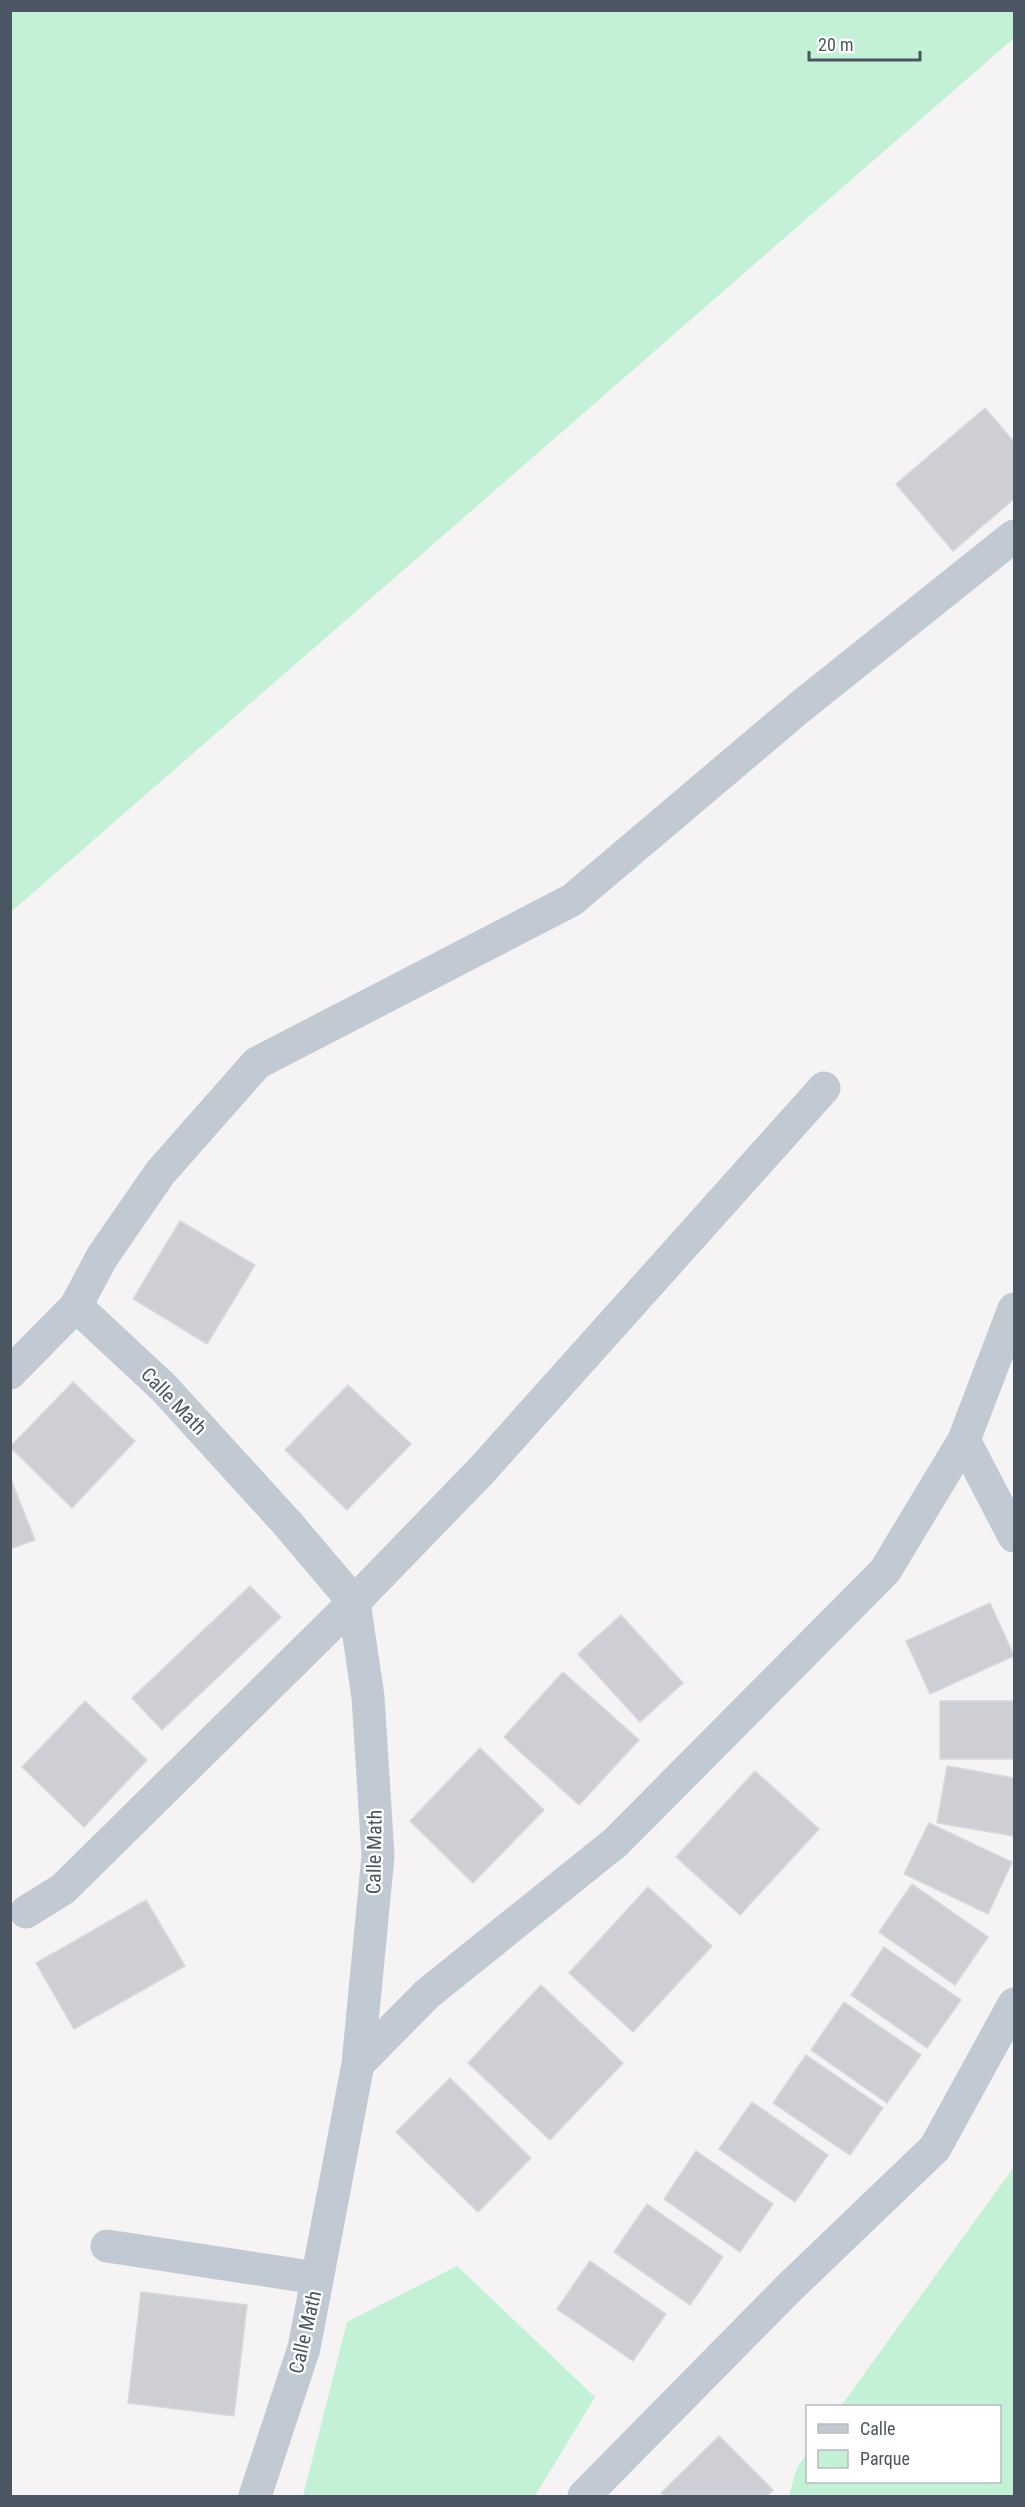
<svg xmlns="http://www.w3.org/2000/svg" width="1025" height="2507" viewBox="0 0 1025 2507" font-family="'Roboto Condensed',sans-serif">
	<style>
		.green { fill: #c3f1d5 }
		.building { fill: #cdcfd5; stroke: #d7d9de; stroke-width: 1.5 }
		.lines { fill: none; stroke-linecap: round; stroke-linejoin: round }
		.minor { stroke: #c1cad2; stroke-width: 33 }
		.labels { text-anchor: middle; stroke-width: 4.5; stroke-linejoin: round; paint-order: stroke }
		.street-label { font-size: 20px; fill: #4a5661; stroke: #fff }
	</style>
	<rect width="100%" height="100%" fill="#f5f3f3"/>
	<path class="green" d="M1014,10V38L11,912V11Z
		M1014,2167V2496H789L797,2468L807,2453L808,2482H1000V2406H841Z
		M457,2266L595,2397L535,2496H303L347,2322Z"/>
	<path class="building" d="M985,408L1014,442V499L953,551L896,484Z
		M180,1221L255,1265L207,1344L133,1299Z
		M73,1382L135,1441L72,1508L10,1447Z
		M348,1385L411,1444L347,1510L285,1450Z
		M10,1477L35,1540L10,1549Z
		M250,1586L281,1617L162,1730L132,1698Z
		M990,1603L1014,1656L930,1694L906,1641Z
		M621,1615L683,1683L640,1722L578,1654Z
		M563,1672L639,1740L579,1805L504,1737Z
		M85,1701L147,1760L84,1827L22,1767Z
		M940,1701H1014V1759H940Z
		M480,1748L544,1810L473,1883L410,1821Z
		M947,1766L1014,1778V1836L937,1823Z
		M755,1771L819,1829L740,1915L676,1857Z
		M929,1823L1012,1862L988,1914L904,1874Z
		M912,1884L988,1937L955,1985L879,1932Z
		M648,1887L712,1946L633,2032L569,1973Z
		M146,1900L185,1966L74,2029L36,1963Z
		M884,1947L961,2000L927,2048L851,1995Z
		M541,1985L623,2063L550,2140L468,2063Z
		M844,2002L921,2055L887,2103L811,2050Z
		M806,2055L883,2108L850,2155L773,2103Z
		M450,2078L531,2158L478,2212L396,2132Z
		M752,2102L828,2155L795,2202L719,2149Z
		M696,2151L773,2204L740,2252L664,2199Z
		M647,2204L723,2257L690,2305L614,2252Z
		M590,2261L666,2314L633,2361L557,2309Z
		M141,2292L247,2305L234,2416L128,2403Z
		M719,2436L773,2490L767,2496H664L661,2493Z"/>
	<g class="lines">
		<path class="minor" d="M76,1306L164,1388L288,1524L354,1602L368,1697L378,1856L358,2064L304,2348L255,2496
			M10,1373L76,1306L102,1257L160,1173L257,1063L572,900L800,707L1014,536
			M964,1440L1014,1536
			M26,1912L63,1889L354,1602L481,1471L824,1088
			M358,2064L427,1994L616,1842L885,1571L964,1440L1014,1309
			M107,2246L317,2278
			M584,2496L789,2288L935,2148L1014,2004"/>
	</g>
	<g class="labels">
		<g class="street-label">
			<text transform="translate(174 1401) rotate(46)" y="7">Calle Math</text>
			<text transform="translate(374 1852) rotate(-89)" y="7">Calle Math</text>
			<text transform="translate(305 2332) rotate(-77)" y="7">Calle Math</text>
		</g>
	</g>
	<rect width="1025" height="2507" fill="none" stroke="#4a5661" stroke-width="24"/>
	<rect x="806" y="2405" width="195" height="78" fill="#ffffff" stroke="#b7bbc0" stroke-width="1.5"/>
	<rect x="818" y="2424" width="30" height="9" fill="#c1cad2" stroke="#b7bbc0" stroke-width="1.5"/>
	<text x="860" y="2435" font-size="18" fill="#4a5661">Calle</text>
	<rect x="818" y="2450" width="30" height="18" fill="#c3f1d5" stroke="#b7bbc0" stroke-width="1.5"/>
	<text x="860" y="2465" font-size="18" fill="#4a5661">Parque</text>
	<path d="M809 51v9h111v-9" fill="none" stroke="#4a5661" stroke-width="3"/>
	<text x="818" y="51" font-size="18" fill="#4a5661" stroke="#ffffff" stroke-width="4.5" paint-order="stroke">20 m</text>
</svg>
